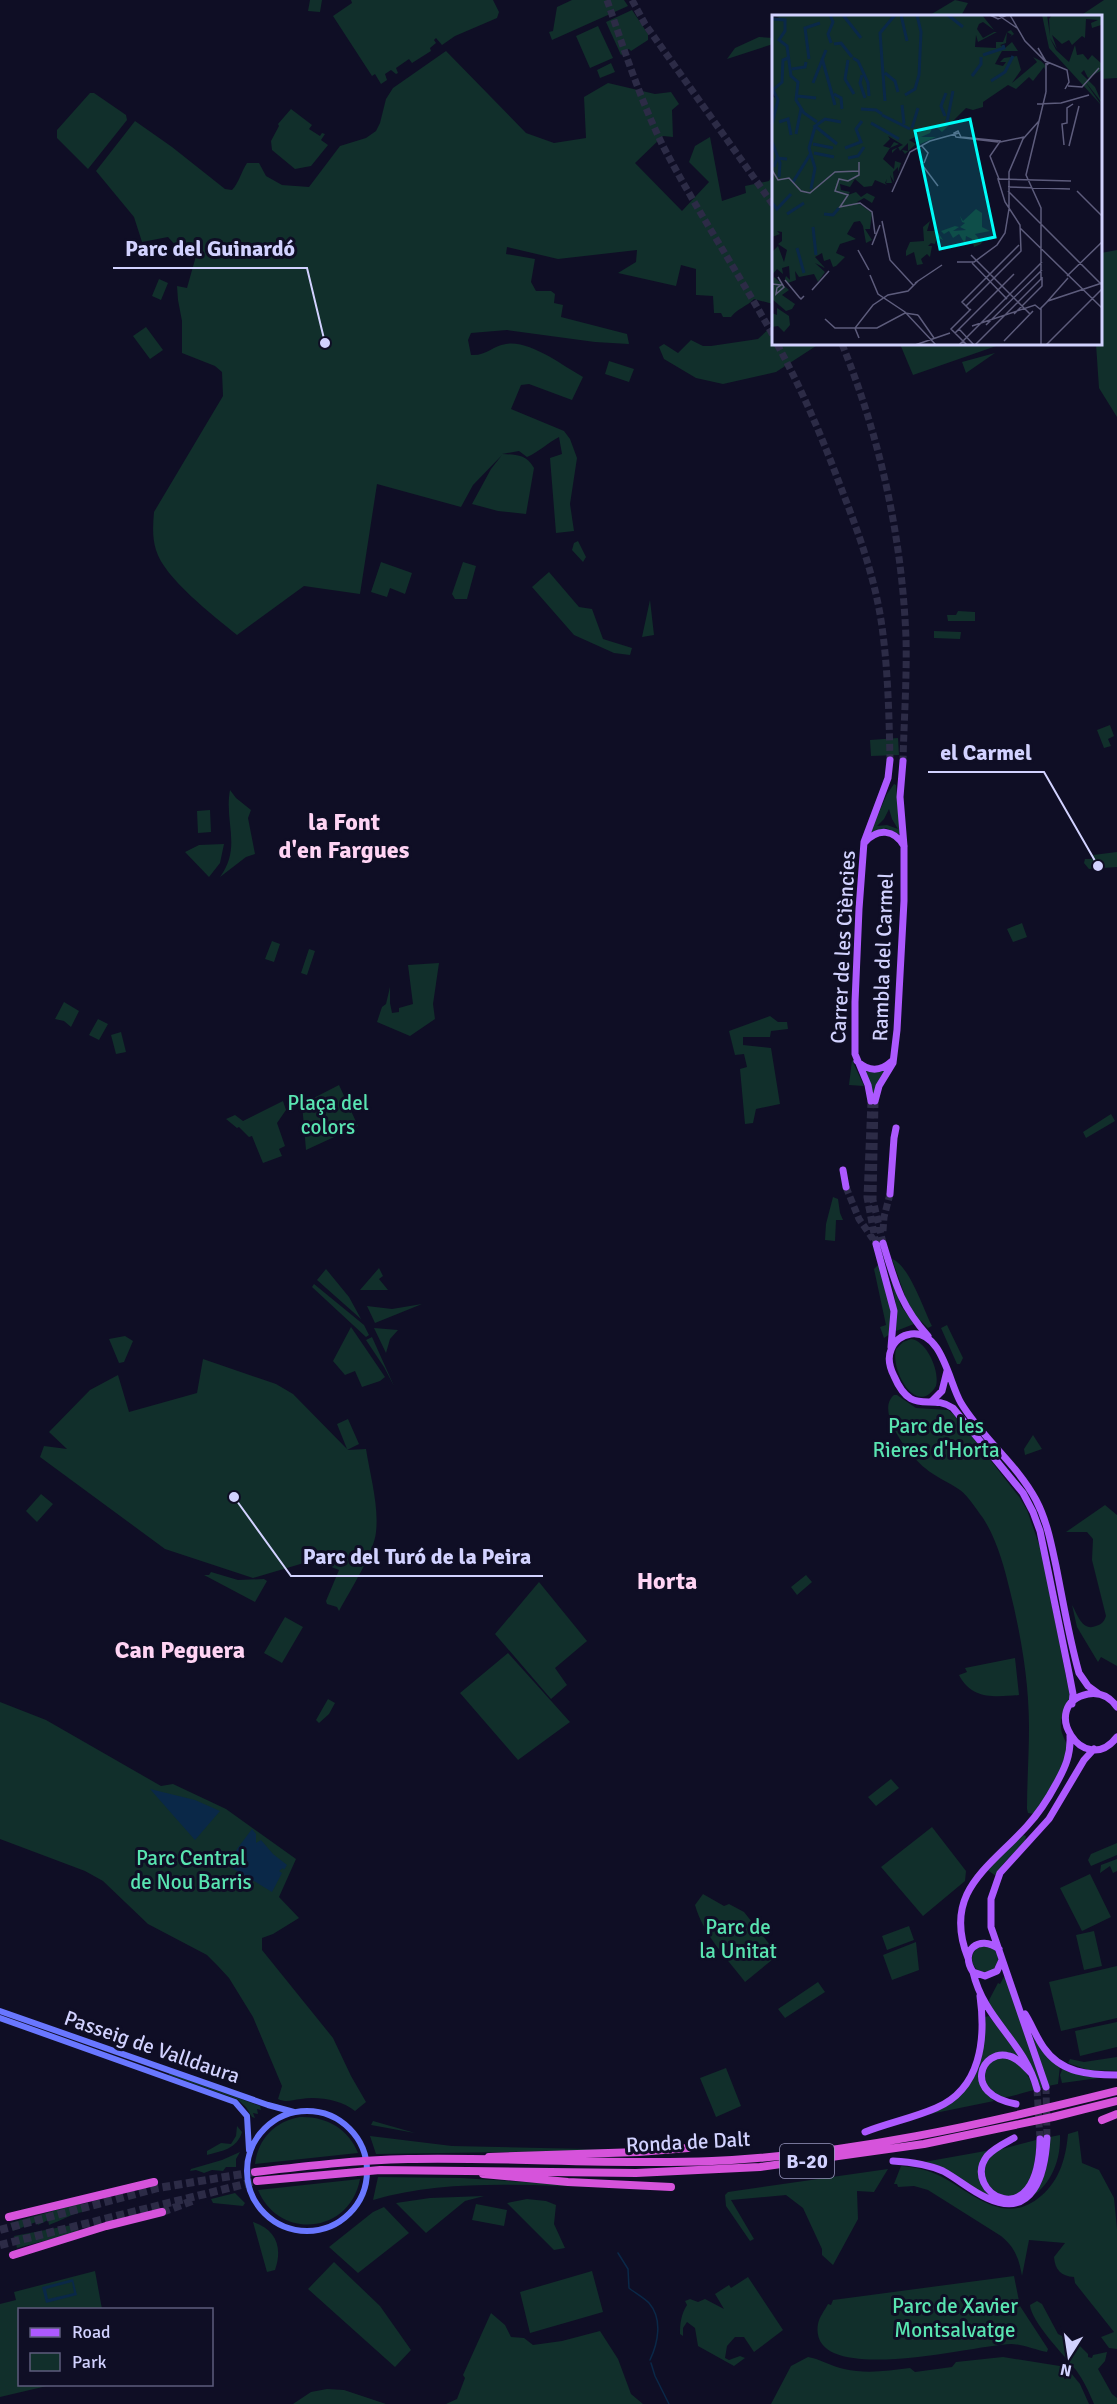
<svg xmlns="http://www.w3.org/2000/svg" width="1117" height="2404" viewBox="0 0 1117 2404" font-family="Signika,sans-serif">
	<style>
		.green { fill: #112f2b; fill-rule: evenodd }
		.water { fill: #0a2848; fill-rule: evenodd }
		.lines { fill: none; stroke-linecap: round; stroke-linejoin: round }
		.stream { stroke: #0a2848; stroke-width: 1.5 }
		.primary-tunnel { stroke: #2c2b46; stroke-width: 7; stroke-dasharray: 7 3.5; stroke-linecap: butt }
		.trunk-tunnel { stroke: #2c2b46; stroke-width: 8; stroke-dasharray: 8 4; stroke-linecap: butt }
		.secondary { stroke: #6977ff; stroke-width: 6 }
		.primary { stroke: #ad59ff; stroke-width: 7 }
		.trunk { stroke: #d653db; stroke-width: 8 }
		.labels { text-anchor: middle; stroke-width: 6; stroke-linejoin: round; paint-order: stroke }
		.shield { fill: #0f0e25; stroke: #9897be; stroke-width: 1.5 }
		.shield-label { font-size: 20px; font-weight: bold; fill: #d2d2ff }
		.street-label { font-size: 21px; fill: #d2d2ff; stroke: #0f0e25 }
		.park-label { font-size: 21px; fill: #59e4b1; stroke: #0f0e25 }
		.quarter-label { font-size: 24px; font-weight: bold; fill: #ffd4f4; stroke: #0f0e25 }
		.inset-river { fill: none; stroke: #0a2848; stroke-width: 3 }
		.inset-road { fill: none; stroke: #5d5c7c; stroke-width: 1.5 }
		.view { fill: #00fdf8; fill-opacity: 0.15; stroke: #00fdf8; stroke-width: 3 }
		.inset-edge { fill: none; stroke: #d2d2ff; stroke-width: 3 }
		.leader { fill: none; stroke: #d2d2ff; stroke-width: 2 }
		.callout-dot { fill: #d2d2ff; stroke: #0f0e25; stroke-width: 2 }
		.callout-label { font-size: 22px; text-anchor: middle; font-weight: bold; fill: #d2d2ff; stroke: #0f0e25; stroke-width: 6; stroke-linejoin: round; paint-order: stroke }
	</style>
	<rect width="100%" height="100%" fill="#0f0e25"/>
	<path class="green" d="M310,0H322L320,12L308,11Z
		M351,0H493L499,12L497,18L455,36L442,45L436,38L434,40L436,43L430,48L431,51L412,63L409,59L396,68L398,73L396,74L391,70L385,74L387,80L381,84L375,74L372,76L333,16L352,3Z
		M572,0H624L628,6L552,40L549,32L553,31L557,7Z
		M955,0L968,3L961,16H931L930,15Z
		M1104,0H1117V78L1101,79L1100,16H1083V14Z
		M632,10L648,34V40L631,51L629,49L626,50L627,52L621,55L606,22Z
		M598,26L613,58L590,68L576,36Z
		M759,37L773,38V44L727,59L735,48Z
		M446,51L526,133L554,143L586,138L584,97L608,83L655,94L671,92L679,104L672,110L673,137L663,136L635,163L682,211L709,182L689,162L695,146L710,137L722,201L746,193L745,186L769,181L773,173V304L754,299C746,307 738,308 731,317H723L721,313H714L713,296L696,295V269L681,265L676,286L618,273L636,262L637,250L558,259L507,247L506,254L535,259L531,282L536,291H551L555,294L554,303L563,305L561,317L627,334L629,344L595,342L507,330L471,333L468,340L471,355C487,356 492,346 506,344C530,340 563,366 583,377L572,400L529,384L521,385L511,409L564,431L570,439L577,458L570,504L574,531L556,533L550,458L562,454L559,437C547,443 539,452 527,457L519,451L502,454C516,455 526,454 534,468L526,514L498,511L472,504L491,469L502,455L473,485L461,507L377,484L360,594L304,586L237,635C214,616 164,578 156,550C152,537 153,525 154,512L223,396L222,372L215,366L182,353V321L178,300L177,286L187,288L196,256L177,247L168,237L142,242L134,217L96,171L135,121L172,147L225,189L232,190C239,183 241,172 247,163H259L266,176L282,185L309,187L340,146L366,138L376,131L380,123L386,99L393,88Z
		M611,63L615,72L600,78L597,70Z
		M90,93H94L126,115L127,120L88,169L57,138V130Z
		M291,109L312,125L309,129L320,136L322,133L325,134L321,140L328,145L311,166L295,169L272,150L271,141L279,126L278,124Z
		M1117,250V417L1099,388L1096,344H1100L1101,253Z
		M159,279L168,283L161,300L152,296Z
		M773,325L774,344H819L776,372L723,384L696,378L664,359L659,347L664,344L678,353L691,340L703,346H711L758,339Z
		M146,327L163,350L150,359L133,336Z
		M900,344H1002L913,375Z
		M995,353L966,373L962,362Z
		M609,361L634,369L629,382L605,374Z
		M578,541L586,557L583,562L572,550L574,543Z
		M381,562L412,573L405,594L390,588L387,597L371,592Z
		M463,562L476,566L467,599H455L452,594Z
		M549,572L579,607L592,609L603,639L632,648L630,655L614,653L574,635L532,587Z
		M650,600L654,635L642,637Z
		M958,611L975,612V621H948L947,615H956Z
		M934,631L961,632L960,639L934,638Z
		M1110,725L1114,736L1108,739L1111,746L1104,748L1097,730Z
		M898,738L899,755L871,756L870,740Z
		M894,784L896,785L901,835L886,828L870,833L887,794ZM889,809L892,819L898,829L887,825L877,826L884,819Z
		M230,790L236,798L251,810L248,818L255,854L246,857L220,877C242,847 224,822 230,790Z
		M210,810L211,832L198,833L197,811Z
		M224,844L220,863L209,877L185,852L199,845Z
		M1117,852V867L1089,869L1084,863L1085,859H1092L1093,855Z
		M1022,923L1027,937L1013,942L1007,929Z
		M272,941L280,944L274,962L265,959Z
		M309,949L315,951L307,975L301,973Z
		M439,963L433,1004L435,1019L410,1036L377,1022L382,1007L386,1004L390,987V1003L392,1013L399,1012V1008L413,1004L408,965Z
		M64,1002L79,1011L71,1027L64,1021L55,1019Z
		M770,1016L778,1022H787L788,1029L771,1031L770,1037H743V1045L771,1048L780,1104L756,1109L753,1123L745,1124L740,1069L747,1067L744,1054L735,1055L729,1031Z
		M98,1019L108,1024L99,1040L89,1035Z
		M121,1032L126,1052L116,1054L111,1035Z
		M852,1060L864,1086L849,1085Z
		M863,1067H888L874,1102Z
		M339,1085L358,1126L306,1150L302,1104Z
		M283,1101L286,1110L277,1123L285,1146L279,1149L282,1156L263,1163L252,1136L249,1137L239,1127L237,1128L226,1119L235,1115L243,1121Z
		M1111,1114L1115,1121L1086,1138L1083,1132Z
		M833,1197L838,1199L840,1213L843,1220H836L835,1241L825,1240L826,1224Z
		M892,1259C909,1265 923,1308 932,1326L928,1328L921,1321L919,1322L910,1310Z
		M879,1264L891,1309L890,1334L884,1338L880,1327L886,1325L874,1269Z
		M379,1268L383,1276L379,1279L388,1290H360Z
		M326,1269L349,1297L361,1319L317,1280Z
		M890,1274L901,1306L914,1324L896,1331V1305Z
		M314,1284L364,1325L369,1335L366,1337L312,1287Z
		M422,1304L375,1323L367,1306L392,1309Z
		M947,1325L963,1358L960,1364H957L941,1328Z
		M351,1327L385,1377L380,1381L362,1387L355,1371L345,1375L333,1361Z
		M374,1328L398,1330L390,1339L386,1353Z
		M125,1336L133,1341L124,1362L119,1363L109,1339Z
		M372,1337L394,1386L384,1367L366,1340Z
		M911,1339C927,1341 940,1371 936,1386C917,1418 890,1371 896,1349L903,1342Z
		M203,1359L276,1384L293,1394L347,1449L337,1424L348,1419L359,1444L347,1450L366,1449C370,1475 379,1505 376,1532C374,1553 350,1591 339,1611L337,1607L327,1604L326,1601L339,1570L314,1560L253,1578L165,1549L40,1457L44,1446L67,1449L49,1432L90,1390L118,1375L129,1412L197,1393Z
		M894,1395H897L916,1408L948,1410L957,1417L1020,1498L1027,1510L1041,1550L1070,1697C1065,1710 1058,1718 1062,1733C1064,1739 1068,1745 1068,1751C1066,1770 1045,1798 1034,1814L1028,1813L1027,1809C1027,1782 1029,1754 1029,1727C1029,1682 1021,1635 1010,1591C1004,1566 997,1540 983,1518C976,1509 969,1497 960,1490C949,1482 935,1477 925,1468C911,1457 874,1412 894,1395Z
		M1033,1435L1042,1449L1025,1455L1024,1449Z
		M41,1494L53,1504L37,1522L26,1511Z
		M1105,1505L1117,1515V1666L1101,1657L1098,1662L1077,1627L1072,1605C1077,1613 1082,1632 1096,1626C1102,1624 1104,1622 1106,1616L1092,1560L1093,1539L1087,1532H1066Z
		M211,1572L238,1580L264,1579L267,1581L255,1602L204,1575H209Z
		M806,1575L812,1582L797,1595L791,1587Z
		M539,1582L587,1641L555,1668L567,1685L551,1699L495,1634Z
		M285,1617L303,1627L282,1663L264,1653Z
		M508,1653L570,1722L518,1760L460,1693Z
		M1015,1658L1019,1695C995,1697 972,1700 959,1675L967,1672L965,1668Z
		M328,1699L335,1703L329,1714L319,1723L316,1720Z
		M0,1702L46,1720L161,1786L173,1784L226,1809L296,1859L279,1897L299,1918L273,1934L262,1938V1950L333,2038L351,2076L366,2102L355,2111C342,2100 317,2096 301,2099C291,2100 287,2103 278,2099L282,2086L253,2017L229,1978L217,1965L207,1955L148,1924L103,1881L85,1871L0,1839Z
		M891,1779L899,1788L876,1806L868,1797Z
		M932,1827L966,1871L965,1881L923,1916L881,1867Z
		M1023,1835L1026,1836L1025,1841L1003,1864L996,1876L986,1869Z
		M1117,1843V1855L1091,1866L1088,1860L1091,1854Z
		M1117,1859V1871L1113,1873L1110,1866L1100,1873L1101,1865Z
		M1090,1874L1111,1917L1082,1931L1060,1888Z
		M703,1894L724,1906L729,1904L744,1912L778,1955L745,1982C726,1957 704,1936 695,1905Z
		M909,1926L914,1940L887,1950L882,1936Z
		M1094,1931L1102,1966L1084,1970L1076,1935Z
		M916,1942L919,1970L892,1980L883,1955Z
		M972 1959a13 13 0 1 1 26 0a13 13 0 1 1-26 0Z
		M1117,1966V2018L1061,2031L1049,1982Z
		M1005,1975L1040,2077L1042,2088H1040C1028,2048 1006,2035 988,2002L998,1983L1000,1984Z
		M818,1982L825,1992L785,2018L778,2009Z
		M989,2016L1025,2064L1015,2057L992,2056L980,2084L982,2090L994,2101L930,2114L958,2096L982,2051L985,2017Z
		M1117,2022V2047L1080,2056L1075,2031Z
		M1032,2034L1060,2066L1058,2084L1048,2086Z
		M1006,2057C1021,2064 1029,2074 1034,2090C1006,2097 988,2108 984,2071L994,2059Z
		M1117,2057V2071L1088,2070L1068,2063L1070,2059L1084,2062Z
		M1063,2067L1100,2077L1099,2078L1062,2083L1060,2075Z
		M726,2068L741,2106L716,2117L700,2078Z
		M169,2073L260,2106L261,2110L257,2109L258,2114L253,2113L255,2118L252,2117L246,2107L237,2099L169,2075Z
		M300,2117C326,2116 349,2129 358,2153L255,2164C258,2139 275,2121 300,2117Z
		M373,2121L415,2133L371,2125Z
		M237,2126L242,2132C237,2149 222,2151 207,2155V2151L221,2143L231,2144L236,2136Z
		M1078,2131L1082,2163L1099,2170L1114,2198L1117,2229V2349L1109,2348L1101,2337L1114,2332L1075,2283L1074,2277C1061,2276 1055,2270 1054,2257L1065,2243L1029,2240L1022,2276C1019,2259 1015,2247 1001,2236L928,2190L914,2186L898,2187L897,2184H894L901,2166C915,2167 929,2170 942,2177C974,2194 1005,2227 1041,2196C1060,2180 1066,2157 1068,2134Z
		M1060,2135C1061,2162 1050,2187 1027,2200C1046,2182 1049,2163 1050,2137Z
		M370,2136L452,2146L631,2150L376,2154Z
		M1044,2138C1043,2159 1044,2185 1024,2197C996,2215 953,2171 924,2162L991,2150C959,2180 1006,2222 1032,2187C1044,2171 1037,2151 1044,2138Z
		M1036,2140C1036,2159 1037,2194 1011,2197C1005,2197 998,2193 992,2191L983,2175L988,2158L998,2150Z
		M240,2152L236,2159V2167H226L223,2171L212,2170L204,2173L196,2170L190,2171L191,2169L222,2160Z
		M888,2169L874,2192L857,2191L858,2219L833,2265L822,2255V2249L803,2208L786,2195L731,2200L754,2239L750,2241L726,2206L725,2195L728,2192Z
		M378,2177L461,2178L605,2187C529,2186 447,2178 373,2200Z
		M360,2179C350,2234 279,2241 258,2190Z
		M235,2193L245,2203L243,2206L213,2203L211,2199Z
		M484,2196L465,2201L426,2233L396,2203L430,2198Z
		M527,2199L546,2201L556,2205L554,2224L565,2248L554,2250L507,2203Z
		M81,2203L83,2212C73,2213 60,2221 49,2225L48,2220L38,2225L36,2222L13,2231L10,2223Z
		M476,2204L507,2210L504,2226L472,2220Z
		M384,2207L409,2233L358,2273L329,2247L373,2212Z
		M253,2222C276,2230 283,2247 275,2270L267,2272Z
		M77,2224L78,2232L17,2248L14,2236Z
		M334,2262L380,2306L411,2350L395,2367L308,2289Z
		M95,2271L102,2309L20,2310V2384L51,2385L0,2397V2304L16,2300L14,2292Z
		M592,2271L603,2312L530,2333L520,2292Z
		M1014,2276L1020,2306L1048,2349L1047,2352C1035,2350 1022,2344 1011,2344C979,2344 807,2390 818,2324C819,2317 825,2310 828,2304L831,2305L833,2300Z
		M748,2277L783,2330L754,2352L744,2337H735L727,2346L725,2358L729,2360L740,2356L745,2358L734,2366L698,2346L695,2328L687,2322L683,2328V2336L680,2334C680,2324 681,2314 687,2305L685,2301L690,2299L698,2302L705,2299L724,2309L715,2294L729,2285L731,2288Z
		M1037,2301L1042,2304L1058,2334L1078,2344L1088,2354V2357L1092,2358L1093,2355L1107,2352L1105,2361L1098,2369L1112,2394L1117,2398V2404H1094C1089,2392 1084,2381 1076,2370C1065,2356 1031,2322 1030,2305Z
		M491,2313L505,2325L511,2337L524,2338L533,2345L562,2341L600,2331L618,2359L631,2394L643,2404H446L457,2399L465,2378L463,2375Z
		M808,2357C820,2359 831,2366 844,2369C866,2374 887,2371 910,2368L915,2372L952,2367L956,2362L1003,2357L1066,2367L1080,2384L1089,2404H771L791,2366Z
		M327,2389L344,2390L386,2404H293L311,2392Z"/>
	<path class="water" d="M150,1789L195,1800L220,1811L195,1840Z
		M252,1829L256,1834V1843L261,1840L273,1854L287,1865L284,1870L283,1868L279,1871L282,1873L272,1892L229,1866L237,1849Z
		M73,2279L77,2295L46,2303L42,2287ZM72,2282L74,2293L48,2299L46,2289Z"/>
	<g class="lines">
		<path class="stream" d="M618,2253L628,2269L629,2288C635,2293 643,2297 649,2303C663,2319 658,2343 650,2360
			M651,2363L655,2376L669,2404"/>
		<path class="primary-tunnel" d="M607,0C624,49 640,99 663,146C697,211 738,272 774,337
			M632,0L645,24L774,206
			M777,344C803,391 824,442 843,493C859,534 874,576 881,620C888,666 889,714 890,760
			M842,344C880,437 902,537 906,638C907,678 904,720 903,761
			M871,1101L867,1197L876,1244
			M875,1101L873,1200L883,1243
			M846,1187L859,1219L873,1239
			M883,1231L884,1217L890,1194
			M1046,2087L1047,2138
			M1037,2089L1040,2139"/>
		<path class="trunk-tunnel" d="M162,2212L195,2200
			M0,2230L158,2188L255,2172
			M0,2245L257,2181"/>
		<path class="secondary" d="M0,2011L268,2105L294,2112
			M0,2018L235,2102L247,2116L249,2150
			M247 2171a60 60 0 1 1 120 0a60 60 0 1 1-120 0Z"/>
		<path class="primary" d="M865,842C878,828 894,829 904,846
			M857,1061C869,1072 880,1072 892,1061
			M871,1101L868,1085L855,1054V1002L859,909L864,842L888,778L890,760
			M875,1101L879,1086L893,1063L897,1030L904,901V846L900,797L903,761
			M843,1170L846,1187
			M890,1194L894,1138L896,1128
			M883,1243C895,1282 900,1305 928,1336
			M876,1244L894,1311L891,1347
			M931,1402L942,1391L947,1371
			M1072,1704L1073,1694L1069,1673L1040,1531L1033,1512L1023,1493L953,1408C930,1392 912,1418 894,1376C890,1368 887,1359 891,1350C894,1341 902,1335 911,1334C942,1330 949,1383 961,1403C982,1438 1017,1464 1036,1500C1047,1521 1051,1543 1056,1566C1063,1601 1069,1638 1079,1673L1088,1686L1099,1694
			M1117,1707C1110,1697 1100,1692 1088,1694C1037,1704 1084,1780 1117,1737
			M999,1949C979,1934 959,1951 973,1972L985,1976L997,1971L1002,1960
			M968,1958C942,1892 989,1868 1027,1826C1039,1813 1048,1799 1056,1784C1065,1768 1071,1755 1070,1736
			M973,1972C984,2020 1024,2041 1037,2089
			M1025,2014C1032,2025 1036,2037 1044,2048C1061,2073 1089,2075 1117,2075
			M1046,2087L991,1927V1899L1000,1873L1049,1819L1084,1760L1094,1749
			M1016,2104C961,2094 982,2048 1009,2056C1018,2058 1025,2067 1031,2073
			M865,2132C888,2123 913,2118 936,2108C981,2089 986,2039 980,1996
			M1014,2138C1005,2143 994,2148 987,2156C960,2192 1039,2239 1040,2139
			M893,2161C910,2162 927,2164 943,2171C958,2179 971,2191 987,2198C1034,2220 1045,2173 1047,2138"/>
		<path class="trunk" d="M1102,2120L1117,2114
			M489,2157L639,2152L688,2148
			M255,2172C306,2166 357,2160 408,2159C510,2157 610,2165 712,2161C848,2155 985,2124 1117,2091
			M483,2174L568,2182L671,2187
			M257,2181L380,2170L636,2173L760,2167L924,2144L1053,2117L1117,2101
			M9,2217L154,2182
			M13,2255L106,2226L162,2212"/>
	</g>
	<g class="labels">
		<rect class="shield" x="780" y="2144" width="54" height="34" rx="4.5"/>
		<g class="shield-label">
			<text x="807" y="2168">B-20</text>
		</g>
		<g class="street-label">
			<text transform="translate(843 947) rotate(-87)" y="7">Carrer de les Ciències</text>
			<text transform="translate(883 957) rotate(-88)" y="7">Rambla del Carmel</text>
			<text transform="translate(152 2047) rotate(19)" y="7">Passeig de Valldaura</text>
			<text transform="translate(688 2142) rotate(-3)" y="7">Ronda de Dalt</text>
		</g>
		<g class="park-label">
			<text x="328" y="1110">Plaça del<tspan x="328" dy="24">colors</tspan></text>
			<text x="936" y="1433">Parc de les<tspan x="936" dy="24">Rieres d'Horta</tspan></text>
			<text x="191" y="1865">Parc Central<tspan x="191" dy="24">de Nou Barris</tspan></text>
			<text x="738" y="1934">Parc de<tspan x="738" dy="24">la Unitat</tspan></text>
			<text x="955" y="2313">Parc de Xavier<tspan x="955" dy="24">Montsalvatge</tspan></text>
		</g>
		<g class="quarter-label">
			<text x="344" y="830">la Font<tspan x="344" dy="28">d'en Fargues</tspan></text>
			<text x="667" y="1589">Horta</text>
			<text x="180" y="1658">Can Peguera</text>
		</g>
	</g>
	<g transform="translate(772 15)">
		<rect width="330" height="330" fill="#0f0e25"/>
		<path d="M1,0H210L222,15L211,7L207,9L205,14L211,23L222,17H225L206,27L204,20L203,32L224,33V27H231L235,17L239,15L242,19L237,23L240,20L235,17L234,28L228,30L233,33L240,27L246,36H230L223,49L231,51L234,47H228L232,43L245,41L249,55L240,68L265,47L261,42L269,46L273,50L274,57L272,52L261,66L257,62L244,74L236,70L211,87V92L201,95L194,93L170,117L162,110L158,118L149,122H164L148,129L143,122L137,125L144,129L133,139L130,135L136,136V128L128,136L126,132L120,138V135L131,130L116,121L118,124L111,131L118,133L122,127L127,129L118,133L111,144L122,154L123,146L129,148L126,157V152L121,157L122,167L118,160L120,168H114L115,164L113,168L115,170L103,165L100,171L92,172L83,164L78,172L68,169L69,175L78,177L76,180L84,177L89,182L95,178L103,182L100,188L92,183L85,187L100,198L98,214H93L100,225L94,228L91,211L88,206L82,207L75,219L84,224L68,229L64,238L73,242L64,251L61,252L58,244L52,246L50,238L43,242L53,253L43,248L53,257L46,267L42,259L27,262L23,256L24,265L16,268L13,264L14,261L18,265L17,251L10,253L11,259L5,254L0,260V237L6,231L12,247L15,235L6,229L10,226V217L5,216L8,219L0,222V81L4,83L0,77V2L9,4ZM270,0H275L278,21L277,4L280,0H330L329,10L320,13L319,8L326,5L314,4L313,23L310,21L300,30L297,25L290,29L280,20L285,34L278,23L284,35L297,47L303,30L305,40L311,39L316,45L320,40L330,49V55L316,63L312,55L309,58L323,72L330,88L312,65L330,91L277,33ZM204,194L210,198V212L218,216L203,219L210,227L209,229L202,232L200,224L194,221L193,229L187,219L181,223L177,216L172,219L169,216L183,211L187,212L181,216L194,215L188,212L193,208L190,207L188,201L191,206ZM158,206L155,216H163V213L171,225L165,222L163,229L159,228L156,231H160L158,242L155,239L149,244L151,249L145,250L142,237L134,241V236L138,227L152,226L151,212ZM2,262L17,275L10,280L23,289L20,294L14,296L0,284ZM5,293L17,301L18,310L12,317L6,311L0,312V298L5,300Z" fill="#112f2b"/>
		<path class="inset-river" d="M58,0L61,7L56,19L59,28M71,0L89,23M129,0L135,26M176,0L191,12M0,4L13,5V16L7,25L15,31L19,61L26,67L24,85L32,98L45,107M62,29L69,28L80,42M211,40L232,33L231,30M50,43L63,90M81,43L86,46L96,68L97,81M37,44L33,13L48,8M76,45L73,64L82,79M20,54L33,52L34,47M113,58L123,66L126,77M90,60L88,68L93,83M200,61L209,49V42M219,66L233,57L241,41M41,68L54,35M62,79L69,83L70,94M133,80L143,74L147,60L149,17L145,0M25,81L44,83M113,86L108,18L123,0M130,90L132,109M89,94L104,95L110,99M110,100L138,114M173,101L169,91L174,78M7,107L16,104L19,120M175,107L181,76M99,108L127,124M0,109L6,85L1,75L10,67L11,45L16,43M140,113L146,93M24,119L29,94M0,127L8,148L7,162M41,129L61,133M65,129L43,111L53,104L69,107M73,133L89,127L84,114L90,106M42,138L62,142M76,143L86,141L92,132M2,152L5,143L15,144M21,167L39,138M39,174L43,153L37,133L43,112M0,188L5,194L19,179M15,199L32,188M52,199L61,200L67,193M41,212L44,240M25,233L32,258"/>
		<path class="inset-road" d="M218,0L226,4L235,0M226,0L245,13M238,0L253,26L273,46L295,55L297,67L293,74M266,33L276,50M274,46V77M296,71L310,72L327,53M265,89L289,88L317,80M226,127L184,122L182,118L186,116L189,122L228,126L227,128M228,127L252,122M227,128L218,141L227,164M292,130L290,109L295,108V93L301,89M150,131L156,138L152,148M297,131L307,91M87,147V160L76,166L67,164L63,176L76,180L68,192L88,188L100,197L103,219M151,151L166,171M0,155L6,165L17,163L29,176L38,178L63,157L87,156M236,172L298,174M236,176L330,270M305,176L330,201M120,177L138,137L158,126L187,118M237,193V157L251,124L267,106M110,206L118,245L142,271M248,213L330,293M100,230L108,210M86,235L97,255M199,240L258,299M185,247H202L225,230L233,218L237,194M200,248L235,284M98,260L106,279L133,297L164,330M295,261L330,227M13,265L27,282L29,284L32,281L29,284M143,268L170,250M0,269L9,270L5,273L4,279L12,272L6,262M40,275L57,256M274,288L296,263M194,291L249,236L248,210L233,187L226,164L299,166M198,295L190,287L247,230M242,299L270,271V262M146,300L162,323M53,304L63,313H105L133,298L146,300M214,310L270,255M200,311L263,290L268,294L276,286L330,268M187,314L202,330M183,318L242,259M87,323L83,313L101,290L116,280L136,276L146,266M232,326L261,296M143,330L178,318M187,330L270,247M195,330L179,314L199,294M203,330L269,264V193L254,160L274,77M269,330V293L273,289M274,330L330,274"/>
		<path class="view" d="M198,104L223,222L168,234L143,116Z"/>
		<rect width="330" height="330" class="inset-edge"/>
	</g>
	<path class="leader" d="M325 343L307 268H113M1098 866L1044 772H928M234 1497L291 1576H543"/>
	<g class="callout-dot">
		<circle cx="325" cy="343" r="6"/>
		<circle cx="1098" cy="866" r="6"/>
		<circle cx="234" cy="1497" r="6"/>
	</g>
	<g class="callout-label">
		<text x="210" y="256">Parc del Guinardó</text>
		<text x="986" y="760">el Carmel</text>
		<text x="417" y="1564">Parc del Turó de la Peira</text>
	</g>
	<rect x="18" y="2308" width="195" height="78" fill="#0f0e25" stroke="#5d5c7c" stroke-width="1.5"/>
	<rect x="30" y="2328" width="30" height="9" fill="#ad59ff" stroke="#5d5c7c" stroke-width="1.5"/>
	<text x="72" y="2338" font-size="18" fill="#d2d2ff">Road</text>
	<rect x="30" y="2353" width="30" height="18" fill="#112f2b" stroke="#5d5c7c" stroke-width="1.5"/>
	<text x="72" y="2368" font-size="18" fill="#d2d2ff">Park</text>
	<g transform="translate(1069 2356) rotate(192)" stroke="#0f0e25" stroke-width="4.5" paint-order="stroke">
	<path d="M0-4.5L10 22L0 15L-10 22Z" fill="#d2d2ff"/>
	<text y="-9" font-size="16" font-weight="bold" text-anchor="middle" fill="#d2d2ff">N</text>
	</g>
</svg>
